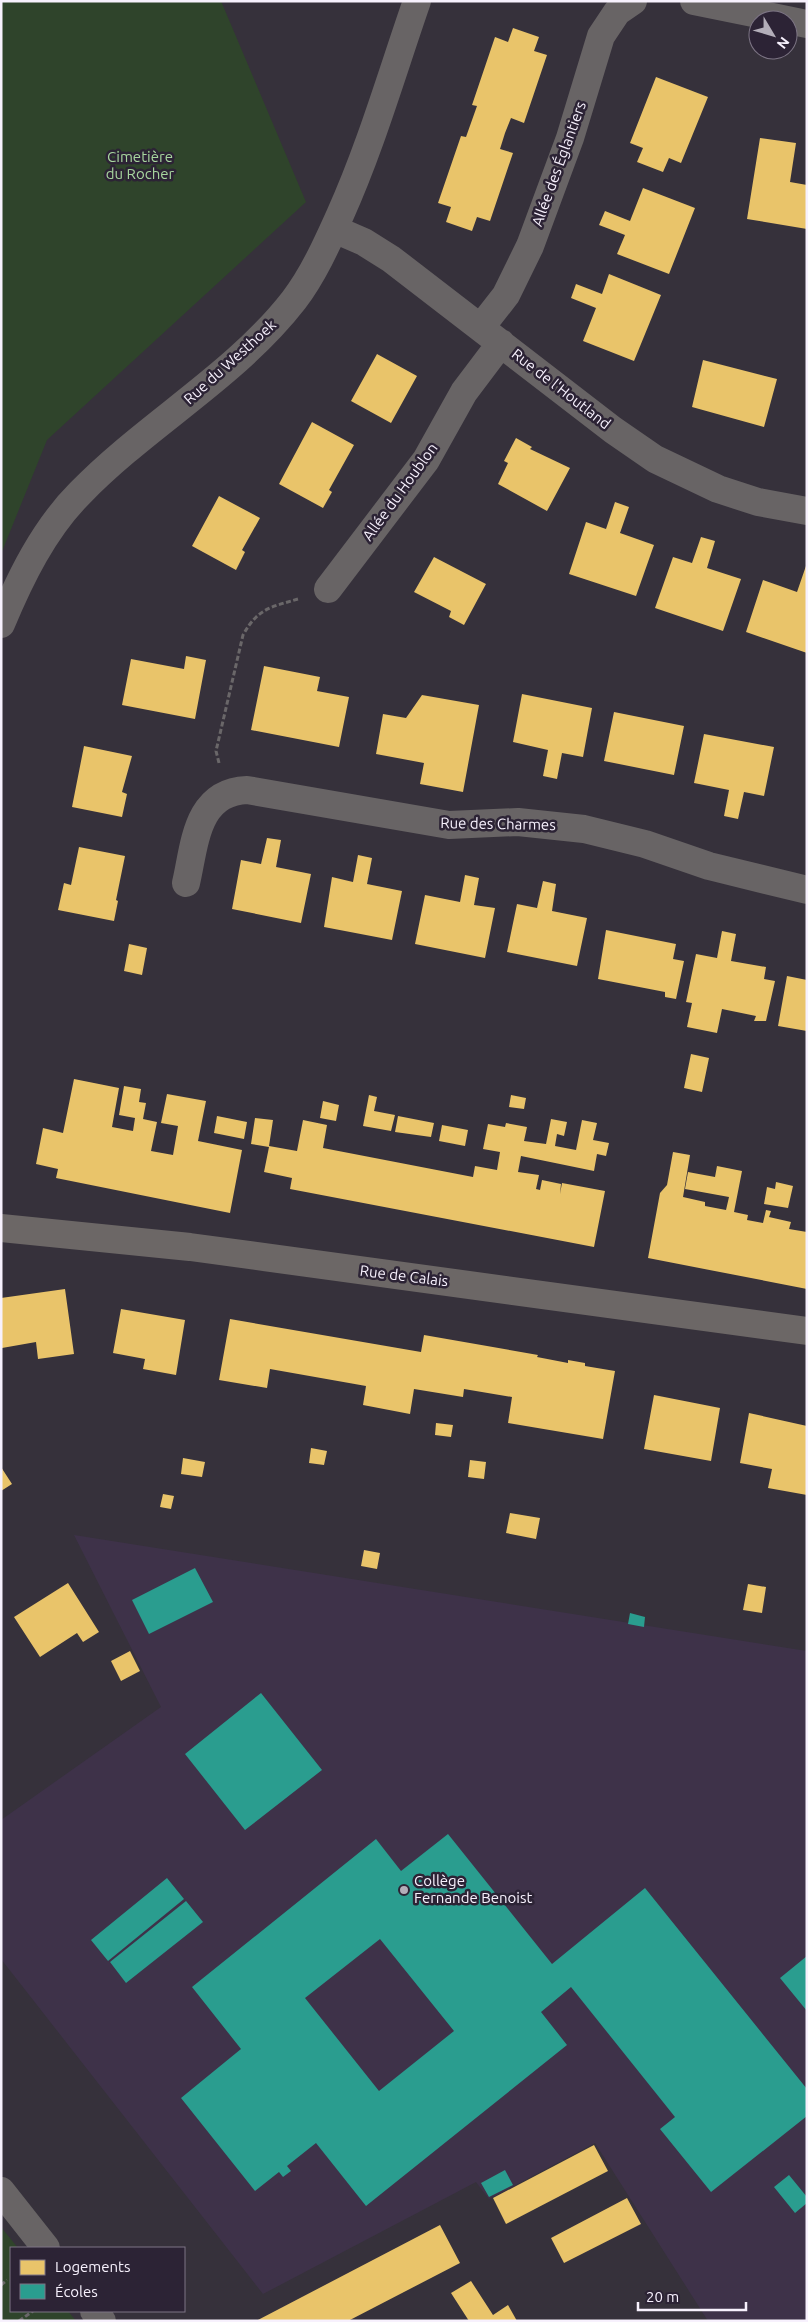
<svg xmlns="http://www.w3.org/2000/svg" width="808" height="2322" viewBox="0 0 808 2322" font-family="Ubuntu,sans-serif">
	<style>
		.built { fill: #3e3249 }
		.green { fill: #2f442b }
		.homes { fill: #e9c46a }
		.schools { fill: #2a9d8f; fill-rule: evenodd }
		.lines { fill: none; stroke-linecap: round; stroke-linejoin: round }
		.path { stroke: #6a6769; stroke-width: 3; stroke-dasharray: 5 2.5; stroke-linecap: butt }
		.street { stroke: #686465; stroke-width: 28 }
		.secondary { stroke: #6c6766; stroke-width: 28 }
		.poi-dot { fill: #b3aeb9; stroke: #2c2335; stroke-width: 2 }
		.labels { text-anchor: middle; stroke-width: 5; stroke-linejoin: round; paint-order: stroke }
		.park-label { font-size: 15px; fill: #a7d69e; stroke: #2c2335 }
		.street-label { font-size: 15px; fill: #f7f1fd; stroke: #2c2335 }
		.poi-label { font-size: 15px; fill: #f7f1fd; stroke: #2c2335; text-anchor: start }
	</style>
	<rect width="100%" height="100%" fill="#36313b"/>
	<path class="built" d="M74,1535L807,1651V2321H708L595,2143L489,2199L476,2182L263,2294L1,1959V1820L161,1707Z"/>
	<path class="green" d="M1,1H221L306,202L47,440L1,554Z
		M1,2227L18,2248H11V2311H68L76,2321H1Z"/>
	<path class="homes" d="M513,28L539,37L534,51L547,55L524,123L511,118L505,133L500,149L513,153L490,221L477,217L472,231L446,222L451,207L438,203L461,136L466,137L477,106L472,105L495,37L508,42Z
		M656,77L708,97L681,163L669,158L663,172L637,162L643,148L630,143Z
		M760,138L796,143L790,182L807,185V229L747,219Z
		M643,188L695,208L669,274L617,254L625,235L599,225L605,211L630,221Z
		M609,274L661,295L634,361L583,341L596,308L571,298L576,284L602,294Z
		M377,354L417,376L391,423L351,401Z
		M703,360L777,379L764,427L692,407Z
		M312,422L354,445L329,490L332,492L323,508L279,484Z
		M516,438L532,447L530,449L570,468L547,511L498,484L508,463L504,461Z
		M219,496L260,518L242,550L245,552L236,570L192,546Z
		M615,502L629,507L620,533L654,545L636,596L569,574L586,522L606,529Z
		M701,537L715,541L707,568L741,579L723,631L655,608L673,557L692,563Z
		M434,557L486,584L464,625L449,617L451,611L414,592Z
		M807,563V653L746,632L763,580L797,592Z
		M186,656L206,660L195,719L122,705L131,659L184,669Z
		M264,666L320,677L317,691L349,697L339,747L251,730Z
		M522,694L592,708L583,757L562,753L557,779L543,776L548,750L513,742Z
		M422,695L479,705L463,792L420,784L424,763L376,754L383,714L406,718Z
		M614,712L684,726L674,775L604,761Z
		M704,734L774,747L764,796L744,792L738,819L724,816L729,790L694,783Z
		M84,746L132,756L122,792L127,794L122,817L72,807Z
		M267,838L281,840L276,867L311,874L301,923L232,909L241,860L261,864Z
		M79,847L125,856L116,900L118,901L114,921L58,910L64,883L71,885Z
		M358,855L372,858L367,884L402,891L392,940L324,927L332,877L353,882Z
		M465,875L479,878L474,905L495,908L485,958L415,944L425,895L460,902Z
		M543,881L556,884L552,911L587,918L577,966L507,952L517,904L537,908Z
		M606,930L676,944L673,959L684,961L676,999L665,997V992L598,979Z
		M722,931L736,934L731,961L766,967L764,979L775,981L766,1021H754L756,1016L722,1009L717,1033L687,1027L692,1003L686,1002L696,954L717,958Z
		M129,944L147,948L142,975L124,971Z
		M787,976L807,980V1031L778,1026Z
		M691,1054L709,1058L702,1092L684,1088Z
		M74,1079L119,1088L112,1127L133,1131L135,1118L119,1115L124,1086L141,1089L139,1102L146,1103L143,1119L157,1122L151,1151L173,1155L178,1126L161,1123L167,1094L206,1101L198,1141L242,1150L230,1213L56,1178L58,1169L36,1164L43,1128L63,1133Z
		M369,1095L377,1097L374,1111L395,1115L391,1131L363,1126Z
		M511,1095L526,1098L524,1109L509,1107Z
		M323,1101L339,1105L336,1121L320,1118Z
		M217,1116L247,1122L244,1139L214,1133Z
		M398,1116L434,1123L431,1137L395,1132Z
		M255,1118L273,1120L269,1146L297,1151L303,1120L327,1125L323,1148L473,1177L475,1166L497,1170L500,1152L483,1149L488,1124L505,1127L506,1123L527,1127L524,1141L546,1144L551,1119L567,1122L564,1136L557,1134L555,1146L576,1150L582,1120L597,1123L593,1140L609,1143L606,1156L597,1154L594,1171L521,1156L518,1172L539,1175L536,1189L540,1190L542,1180L561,1184L560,1194L562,1183L605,1191L594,1247L290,1189L292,1178L264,1172L269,1147L251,1144Z
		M442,1125L468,1130L465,1146L439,1141Z
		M673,1152L690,1155L683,1197L705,1202V1206L726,1210L729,1197L685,1189L688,1172L715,1177L717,1166L742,1171L734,1212L748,1215L747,1220L763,1223L766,1210L771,1211L769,1217L791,1222L789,1229L807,1232V1289L648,1258L660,1193L667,1185Z
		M776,1182L793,1186L788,1208L764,1204L767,1187L775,1189Z
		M65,1289L74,1354L38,1359L36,1342L2,1348L1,1298Z
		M121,1309L185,1320L176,1375L143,1369L145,1359L113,1353Z
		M230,1319L421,1352L424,1335L538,1355L537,1357L568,1363V1360L585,1363V1366L615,1371L603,1439L508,1423L512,1397L464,1389L463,1397L414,1389L410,1414L363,1405L366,1386L270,1369L267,1388L219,1380Z
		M654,1395L720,1408L711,1461L644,1449Z
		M749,1413L807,1426V1495L768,1488L772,1469L740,1463Z
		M436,1423L453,1425L451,1437L435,1435Z
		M311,1448L327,1451L324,1465L309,1463Z
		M183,1458L205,1462L202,1477L181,1474Z
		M470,1460L486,1462L484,1479L468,1477Z
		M1,1467L12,1484L1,1491Z
		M163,1494L174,1496L171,1509L160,1507Z
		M510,1513L540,1518L536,1539L506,1533Z
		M364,1550L380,1553L377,1569L361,1566Z
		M68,1583L99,1632L83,1642L77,1633L40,1657L14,1617Z
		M748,1584L766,1587L762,1613L743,1610Z
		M130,1651L140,1671L121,1681L111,1661Z
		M594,2145L608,2171L506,2224L493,2198Z
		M627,2198L641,2224L564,2263L551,2238Z
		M440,2225L460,2263L348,2321H256Z
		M471,2281L493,2315L508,2305L517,2321H469L451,2293Z"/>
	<path class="schools" d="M195,1568L213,1602L149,1634L132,1600Z
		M630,1613L645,1617L644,1627L628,1624Z
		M261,1693L322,1770L245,1830L185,1754Z
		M448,1834L552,1964L645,1888L807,2089V2116L711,2192L660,2129L675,2117L571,1987L541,2012L567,2045L366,2206L316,2143L287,2166L291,2171L283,2177L279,2172L255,2191L181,2098L241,2049L192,1987L376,1839L401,1871ZM380,1939L454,2031L379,2091L305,1998Z
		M167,1878L184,1899L108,1961L91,1940Z
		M186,1901L203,1922L126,1983L110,1962Z
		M807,1956V2011L780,1978Z
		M505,2170L513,2185L489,2197L481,2183Z
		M789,2175L807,2197V2203L795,2213L774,2187Z"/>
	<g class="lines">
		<path class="path" d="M219,763L216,751L243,635C258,608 271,607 298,599
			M1,2285L7,2280
			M19,2321L33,2311"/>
		<path class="street" d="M694,1L807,24
			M334,229L364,242L391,259L613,430L655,459L718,489L758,502L807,511
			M481,327L506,295L530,246L570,138L601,36L617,12L633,1
			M328,589L426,460L464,392L501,343
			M1,624C20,578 44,529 80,493C147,424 235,376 294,300C313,275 327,244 340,215C371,146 392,73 417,1
			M186,883C195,844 196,792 247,790L449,825L518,822L584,829L645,844L709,866L807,890
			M1,2191L46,2248
			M94,2311L102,2321"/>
		<path class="secondary" d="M1,1228L190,1247L807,1331"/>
	</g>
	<circle class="poi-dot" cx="404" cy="1890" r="5"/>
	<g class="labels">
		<g class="park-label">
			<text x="140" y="162">Cimetière<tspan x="140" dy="17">du Rocher</tspan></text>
		</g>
		<g class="street-label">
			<text transform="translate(559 164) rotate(-70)" y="5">Allée des Églantiers</text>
			<text transform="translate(230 362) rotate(-42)" y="5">Rue du Westhoek</text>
			<text transform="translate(561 389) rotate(38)" y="5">Rue de l'Houtland</text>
			<text transform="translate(400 492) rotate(-54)" y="5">Allée du Houblon</text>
			<text transform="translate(498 824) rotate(1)" y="5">Rue des Charmes</text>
			<text transform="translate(404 1276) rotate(7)" y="5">Rue de Calais</text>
		</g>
		<g class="poi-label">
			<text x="414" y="1886">Collège<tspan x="414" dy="17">Fernande Benoist</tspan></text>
		</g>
	</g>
	<rect width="808" height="2322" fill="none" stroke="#f7f1fd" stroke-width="5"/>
	<rect x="10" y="2247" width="175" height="65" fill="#2c2335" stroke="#7d7585"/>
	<rect x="20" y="2260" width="25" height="15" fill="#e9c46a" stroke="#7d7585"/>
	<text x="55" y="2272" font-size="15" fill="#f7f1fd">Logements</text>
	<rect x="20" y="2284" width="25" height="15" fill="#2a9d8f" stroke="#7d7585"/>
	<text x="55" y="2297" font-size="15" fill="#f7f1fd">Écoles</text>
	<g transform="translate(773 35) rotate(128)"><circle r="24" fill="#2c2335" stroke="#7d7585"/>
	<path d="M0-4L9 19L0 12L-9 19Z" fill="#b3aeb9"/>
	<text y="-8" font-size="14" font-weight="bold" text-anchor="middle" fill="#f7f1fd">N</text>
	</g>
	<path d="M638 2302v8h108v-8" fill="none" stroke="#f7f1fd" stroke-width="2.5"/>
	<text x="646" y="2302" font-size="15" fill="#f7f1fd" stroke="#2c2335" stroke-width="4" paint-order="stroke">20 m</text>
</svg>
